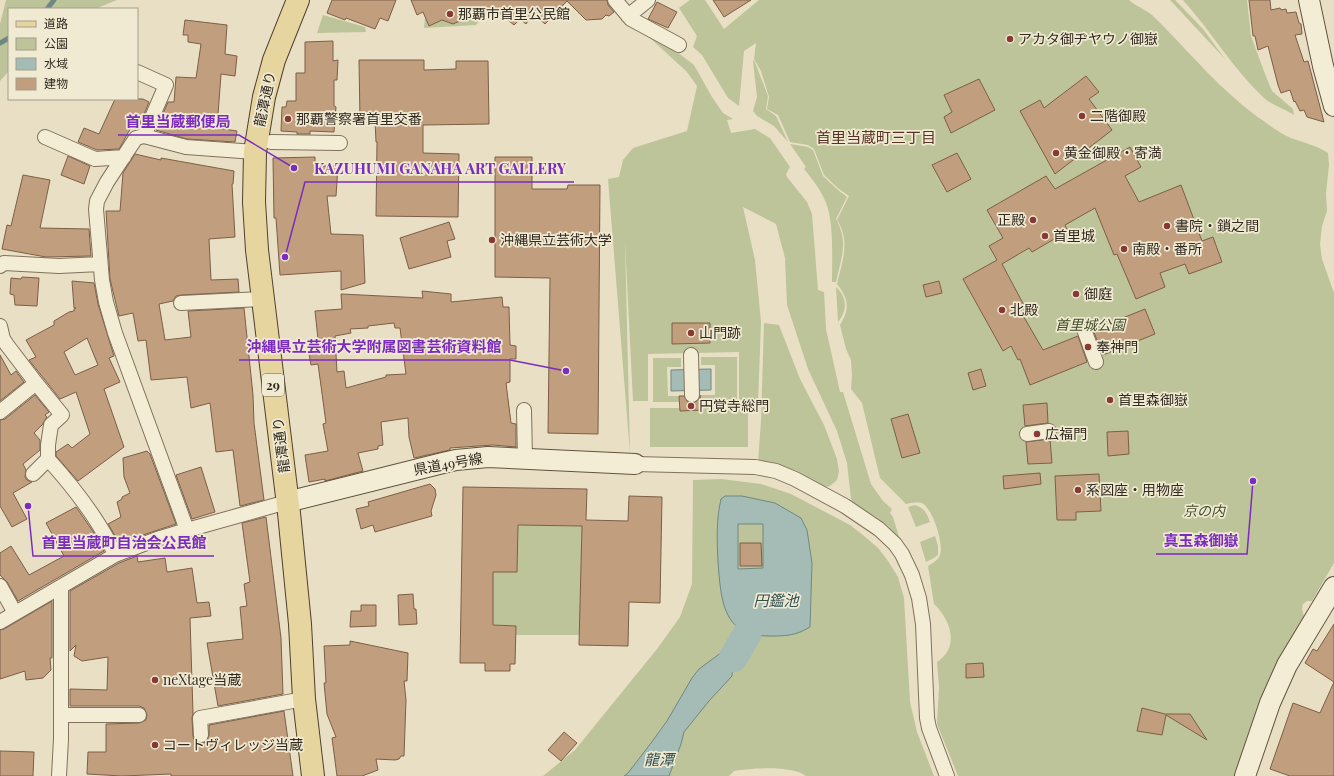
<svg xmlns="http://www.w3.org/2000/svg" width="1334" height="776" viewBox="0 0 1334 776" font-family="'Playfair Display','Noto Sans JP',serif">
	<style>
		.green { fill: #bdc499 }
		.water { fill: #a5bcb6; stroke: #6e8883; fill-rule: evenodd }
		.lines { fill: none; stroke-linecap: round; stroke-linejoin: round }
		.stream { stroke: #6e8883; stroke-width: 5 }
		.river { stroke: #a5bcb6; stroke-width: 29 }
		.building { fill: #c19e7e; stroke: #7c5f46; fill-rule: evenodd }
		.street-casing { stroke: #80725d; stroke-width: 16 }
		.secondary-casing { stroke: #625340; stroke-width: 22 }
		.primary-casing { stroke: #4e4030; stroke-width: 24 }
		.street { stroke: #f4edd6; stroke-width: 14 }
		.secondary { stroke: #f4edd6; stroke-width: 20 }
		.primary { stroke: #e7d5a0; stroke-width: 22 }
		.poi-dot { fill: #883934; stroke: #f0ead3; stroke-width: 1.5 }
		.labels { text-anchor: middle; stroke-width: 3.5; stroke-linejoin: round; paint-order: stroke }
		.shield { fill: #f0ead3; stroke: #6b6355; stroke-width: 1 }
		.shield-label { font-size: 13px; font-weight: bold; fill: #32291f }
		.poi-label { font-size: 14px; fill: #32291f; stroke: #f0ead3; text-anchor: start }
		.street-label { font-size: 14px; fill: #32291f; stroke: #f0ead3 }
		.park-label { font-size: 14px; font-style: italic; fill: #414c28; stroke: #f0ead3 }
		.neighbourhood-label { font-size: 15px; fill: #593224; stroke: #f0ead3 }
		.water-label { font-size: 15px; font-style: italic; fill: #305050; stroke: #f0ead3 }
		.leader { fill: none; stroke: #7b2cbf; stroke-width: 1.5 }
		.callout-dot { fill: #7b2cbf; stroke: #f0ead3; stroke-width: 1.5 }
		.callout-label { font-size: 15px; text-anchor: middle; font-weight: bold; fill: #7b2cbf; stroke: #f0ead3; stroke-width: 3.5; stroke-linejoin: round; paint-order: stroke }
	</style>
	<rect width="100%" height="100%" fill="#e8dfc4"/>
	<path class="green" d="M6,0H117L95,9H9V71L0,81V24Z
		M485,0H498L476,25L424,28L425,17L429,26L442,20L453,24L481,12Z
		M690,0H705L724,29L759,0H1129C1135,6 1145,9 1152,15C1189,51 1222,93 1265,122C1273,128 1282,134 1291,138C1304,143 1316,145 1328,153L1329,165L1326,193L1327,211L1322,226L1320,244L1322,259L1334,293V563L1312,601H1307L1303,604L1302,609L1304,616L1280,658L1236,776H958L937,724L939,687L937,662C960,647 951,620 934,604L928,566C933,563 938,560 940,555C944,544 933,509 922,503C917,502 910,503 906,504L880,478L862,403L851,389L852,375L851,360L846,349L840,325C850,309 849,299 837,284C842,262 851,241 837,220L849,196L839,189L824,175L814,149L808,145L790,142L778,115L767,109L769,97L761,71L754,59L756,43L744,51L739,106L728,98L702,55L693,47L697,36L679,8Z
		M1170,0H1175L1203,29L1225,59Z
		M1183,0H1247L1251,36L1265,74L1272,91L1293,109L1294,115C1284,109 1272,105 1264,98C1233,69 1211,31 1183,0Z
		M323,15L365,27L366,32L317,33Z
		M649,37L677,52L694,65L712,97L723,113L733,119L727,120L731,133L755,129L770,138L790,167L786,174L787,177L807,202L812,214L818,290L824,292L826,329L840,392H843L871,484L883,501L892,509L890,513L893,517L900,540L888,526L875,516L856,506L851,499L847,463L837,431L808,369L787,305L785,258L776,224L743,207L755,260L761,322L758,403L739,402V352L648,354V401H633L625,241L630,453L608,179L619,177L623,160L633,148L687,131L697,86L687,72Z
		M754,60L768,96L766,109L776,116L788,142L774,126L757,116L753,111L757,97L753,61Z
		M790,144L808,147L813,150L823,176L838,190L847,197L836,219C849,243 841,258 836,282H832C832,261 834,221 826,203C821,190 813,180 804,169L806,167Z
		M836,287C847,297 848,310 838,322Z
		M764,323L779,325L800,379L824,425L837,459L839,471L837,480L830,486L825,487L799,472L781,465L758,462L761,421Z
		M701,357H737V402H701V395H715V365H701Z
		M653,358H681V367H667L668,396H679V402H653Z
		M650,408H748V447H650Z
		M721,479L761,484L791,494L850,525L863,535L878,548L888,561L898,577L904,598L910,702L917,732L934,776H806C792,765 752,768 734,771L729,776H543L575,750L657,649L680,617L692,584L693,480Z
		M915,505C924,508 927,513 930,522L916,527L908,507Z
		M511,525L582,526L580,635H516V626L493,625V572H517V536Z
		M935,536L938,546V555L934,558L926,562L920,542Z"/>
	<path class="water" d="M711,369V390L671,391V370Z
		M725,496H742L775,503L801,518L807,530L812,563L810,627C795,636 786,636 769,636C722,637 721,599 718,562C717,541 716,520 721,499ZM738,524H763V568L738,569Z
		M722,652L727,653L733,658L732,676L709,701L684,732L681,744L669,776H624L628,773L651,743L667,721L692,678L699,669Z"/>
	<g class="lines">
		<path class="stream" d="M47,9L54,0
			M0,43L9,38"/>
		<path class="river" d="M733,658L747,634"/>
	</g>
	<path class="building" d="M332,0H396L388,21L380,18L375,29L346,18L345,20L327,13Z
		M411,0H607L608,5L614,12L609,16L606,15L602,19L586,20L567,1L545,24L533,13L526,24L520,19L514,25L492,7L453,24L442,20L429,26L423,12L417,15Z
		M713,0H751L724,17Z
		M1249,0H1270L1271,10L1280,8L1281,10L1286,9L1287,13L1296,12L1299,23L1301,24L1302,34L1295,35L1304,62L1308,61L1324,122L1307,117L1304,110L1300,111L1295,101L1294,102L1290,90L1281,93L1278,85L1268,46L1258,50L1255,36H1253Z
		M657,2L677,12L668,28L648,19Z
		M185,20L227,25L225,54L237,56L235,76L221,74L217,128L237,131L235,142L187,139L156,130L168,102H174L176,77L196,78L201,44L188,42V35H183Z
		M333,41V61L338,60L337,80H334V106L336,107L334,132L310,131V134H297V132L281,131L282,107H286L287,101H296V73H305V42Z
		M359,60H424V70L456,69V61H488L489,124L423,125V153L459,154L458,217L376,216L377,142H376L375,120H360Z
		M1086,76L1099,92L1089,99L1112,130L1055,174L1020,111L1040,100L1044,108Z
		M979,79L995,110L951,133L944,117L952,112L944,95Z
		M115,99H143L149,102L139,127L133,124L119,149L97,150L78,142L84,128L99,134Z
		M1130,147L1141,167L1125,176L1139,202L1181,185L1202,241L1213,237L1222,262L1189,274L1185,264L1160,273L1165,287L1136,299L1117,254L1114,255L1095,208L1065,225L1068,231L1032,252L1029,248L1002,264L1026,309L1021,312L1043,350L1078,336L1087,362L1030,385L1020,359L1018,360L1011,346L1003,351L963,279L997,260L989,246L1003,238L987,210L1046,176L1055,189Z
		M957,153L971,179L947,192L932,165Z
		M135,154L161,160V158L234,171L233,184H232L235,237L209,239L211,280L238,279L239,292L181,295L176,296L173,301L159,304L165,340L191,337L188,311L244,308L253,395L254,423L264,500L240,506L233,450L216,452L210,403L191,408L187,377L151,380L146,340L138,341L133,313L119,316L110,279L106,211H120L123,173Z
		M68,156L90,166L84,184L61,175Z
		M315,157V166H338L336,196H327L331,234L363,235L365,283L341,290V271L280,275L276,218H274L273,158Z
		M495,157H532V189H567L568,185H600L598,434L548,433L550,278L495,277Z
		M23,175L50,180L40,228L89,229L91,256L46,257L2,249L7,225L11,226Z
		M449,222L455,239L447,241L451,257L409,269L400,238Z
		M22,277L39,278L37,306L15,305L14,295L10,294L11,278L21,279Z
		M72,281L94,283L98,304L114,356L109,358L120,382L104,389L124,447L78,481L56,456V452L68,444L72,448L90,434L76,392L60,399L29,360L36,357L26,340L54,325V321L69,312L74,311V309L76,308H74ZM87,338L98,365L75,375L64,352Z
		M939,281L942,293L926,297L923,285Z
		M422,291L451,294V302L502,297L503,307H509L510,345L516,346V359H510V382L506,383L511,423L516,424V447L493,445L450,448V450L414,458L409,437L408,418L381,422L383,445L378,446V449L358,453L363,471L325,481V479L309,482L305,455L328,451L323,424L326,423L318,364L311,365L307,342L318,339L315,311L342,309L341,294L423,298ZM394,323L395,328H400L406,374L386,375V377L346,388L344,371L337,372L335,336L351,333L350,329L368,328V326Z
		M1145,309L1155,334L1103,355L1093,330Z
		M672,323H710V343L672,344Z
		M0,355L11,375L16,371L24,382L0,401Z
		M981,369L986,386L973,390L968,373Z
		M35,395L49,412L45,415L47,417L42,425L34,433L40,440V450L23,464L26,470L25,477L27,480L32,482L13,493L27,519L12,527L0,506V420L5,419Z
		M700,395L702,410L680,411L679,396H684L688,402L693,403L699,399Z
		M1047,403L1048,423L1025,426L1023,405Z
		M908,414L920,453L902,458L891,419Z
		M1128,431L1129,454L1108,456L1107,432Z
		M1050,439L1052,463L1028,464L1026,442Z
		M147,451L150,454L176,524L131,539V540L120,544L108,524L121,517L117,502L122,499V497L130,493L124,477L123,458Z
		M201,467L215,512L192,519L176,475Z
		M1040,473L1041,484L1004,489L1003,476Z
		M1099,474L1101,511L1076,512V520H1057L1055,476Z
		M430,484L435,489L436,495L431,511L432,516L375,532L373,525L361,529L356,509L369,506L368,502Z
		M463,487L587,489L586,520L628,521L629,496L662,497L660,603L629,602L628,646L579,645L582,526L518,525L517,572H493V625L516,626L515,664H510V671H485V663H460Z
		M76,507L92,530L104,551L18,601L7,582L0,575V553L11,546L29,575L64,556L46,523Z
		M266,517L281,638L283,694L218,706L207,643L243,639L240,607L247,606L244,584L250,582L242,523Z
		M740,543H761L762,566H740Z
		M137,556L138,562L165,558L167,572L192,568L197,603L209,602L211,616L190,618L193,713L192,718L193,736L194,740L201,743L206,742L209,735V725L284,711L293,776H171V774L122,776L87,774L88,752H106V724L139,723L146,720L147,715L144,708L139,706H70V689L107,690L108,657L82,661L74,656L76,645L70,651V591L119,563Z
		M413,594L414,609H416L417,624L399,625L398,595Z
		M52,601V658H50L51,670L43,678L26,680L25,671L0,679V630L4,629Z
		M361,605H376V626L350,627L351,611H361Z
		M1334,624V776H1290L1270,769L1293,703L1320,713L1334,682L1305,663L1313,649L1317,651Z
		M350,641L408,653L407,681H404L406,700L404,756H401L399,759L395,760L376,759L378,770L362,776H337L332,738L336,737L327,714L324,683H326L324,646L350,645Z
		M983,663L984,677L966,678V664Z
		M1142,708L1165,714H1190L1207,740L1166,715L1162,735L1137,731Z
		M564,732L577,743L561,761L548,750Z
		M0,751L34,752L33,776H0Z"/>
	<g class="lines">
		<defs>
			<path id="street" d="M615,0L631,19L679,45
				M628,16L648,0
				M137,72L166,85L144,136
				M45,137L95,159L124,157
				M271,142L340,143
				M0,266L4,263L59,266L100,264
				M181,303L263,299
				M0,326L3,339L7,345L36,383
				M1085,332L1096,362
				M691,355L692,395
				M524,410L525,459
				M0,412L36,383L62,415L51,425L48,445V459C67,480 84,501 99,525C105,535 111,544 115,555
				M1027,434L1049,431
				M635,464L755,467L776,471L795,479L845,506L879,529L895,544L902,554L912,575L919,598L923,624L927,718L929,728L947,776
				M33,474L48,459
				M187,530L115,333L106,302L102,280L96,209L97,201L107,182L128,150L136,138L144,136L186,147L255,152
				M0,586L15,613
				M0,622L115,555L157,539L187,530L287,502
				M61,715H139
				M201,735L200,718L304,699
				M59,776L61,739V587"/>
			<path id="secondary" d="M1309,0L1323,66L1334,106
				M287,502L443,463L456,460L488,457L635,464
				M1245,776L1270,703L1287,665L1334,587"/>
			<path id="primary" d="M298,0L274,60L264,97L255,152L254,202L257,250L289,513L300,624L304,699L313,776"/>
		</defs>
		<use href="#street" class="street-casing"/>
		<use href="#secondary" class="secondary-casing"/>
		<use href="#primary" class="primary-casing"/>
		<use href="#street" class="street"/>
		<use href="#secondary" class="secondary"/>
		<use href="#primary" class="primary"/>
	</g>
	<g class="poi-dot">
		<circle cx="450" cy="14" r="4"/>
		<circle cx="1010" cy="39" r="4"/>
		<circle cx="1082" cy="116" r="4"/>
		<circle cx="288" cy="119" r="4"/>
		<circle cx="1056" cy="153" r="4"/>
		<circle cx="1033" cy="220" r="4"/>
		<circle cx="1167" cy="226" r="4"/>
		<circle cx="1045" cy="236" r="4"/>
		<circle cx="492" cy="240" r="4"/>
		<circle cx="1124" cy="249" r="4"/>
		<circle cx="1076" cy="294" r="4"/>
		<circle cx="1002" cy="310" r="4"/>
		<circle cx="691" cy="333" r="4"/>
		<circle cx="1088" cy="347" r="4"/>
		<circle cx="1110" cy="400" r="4"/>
		<circle cx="691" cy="406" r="4"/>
		<circle cx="1037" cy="434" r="4"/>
		<circle cx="1078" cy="490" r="4"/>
		<circle cx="155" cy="680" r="4"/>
		<circle cx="155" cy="745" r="4"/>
	</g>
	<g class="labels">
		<rect class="shield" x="262" y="374" width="22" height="22" rx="3"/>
		<g class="shield-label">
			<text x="273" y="390">29</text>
		</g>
		<g class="poi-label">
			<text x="458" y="19">那覇市首里公民館</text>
			<text x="1018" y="44">アカタ御ヂヤウノ御嶽</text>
			<text x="1090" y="121">二階御殿</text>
			<text x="296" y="124">那覇警察署首里交番</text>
			<text x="1064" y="158">黄金御殿・寄満</text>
			<text x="1025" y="225" text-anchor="end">正殿</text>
			<text x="1175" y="231">書院・鎖之間</text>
			<text x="1053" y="241">首里城</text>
			<text x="500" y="245">沖縄県立芸術大学</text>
			<text x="1132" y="254">南殿・番所</text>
			<text x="1084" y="299">御庭</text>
			<text x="1010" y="315">北殿</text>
			<text x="699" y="338">山門跡</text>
			<text x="1096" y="352">奉神門</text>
			<text x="1118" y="405">首里森御嶽</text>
			<text x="699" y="411">円覚寺総門</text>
			<text x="1045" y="439">広福門</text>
			<text x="1086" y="495">系図座・用物座</text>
			<text x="163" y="685">neXtage当蔵</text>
			<text x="163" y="750">コートヴィレッジ当蔵</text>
		</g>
		<g class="street-label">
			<text transform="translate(265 99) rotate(-78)" y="5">龍潭通り</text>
			<text transform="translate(281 445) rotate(-97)" y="5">龍潭通り</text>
			<text transform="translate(448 464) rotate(-10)" y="5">県道49号線</text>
		</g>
		<g class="park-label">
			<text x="1090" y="330">首里城公園</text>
			<text x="1204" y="516">京の内</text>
		</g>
		<g class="neighbourhood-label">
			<text x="876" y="143">首里当蔵町三丁目</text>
		</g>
		<g class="water-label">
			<text x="776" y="606">円鑑池</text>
			<text x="659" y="765">龍潭</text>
		</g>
	</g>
	<path class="leader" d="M294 168L239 135H118M285 257L305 182H574M566 371L510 360H239M1253 481L1247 554H1156M28 506L33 556H214"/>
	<g class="callout-dot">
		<circle cx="294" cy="168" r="4"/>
		<circle cx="285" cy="257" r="4"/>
		<circle cx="566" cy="371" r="4"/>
		<circle cx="1253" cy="481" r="4"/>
		<circle cx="28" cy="506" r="4"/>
	</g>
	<g class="callout-label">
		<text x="178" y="127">首里当蔵郵便局</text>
		<text x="440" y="174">KAZUHUMI GANAHA ART GALLERY</text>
		<text x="374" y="352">沖縄県立芸術大学附属図書芸術資料館</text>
		<text x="1201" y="546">真玉森御嶽</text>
		<text x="124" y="548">首里当蔵町自治会公民館</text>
	</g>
	<rect x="8" y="8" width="130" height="92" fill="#f0ead3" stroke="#a49d8b"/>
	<rect x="16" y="21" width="20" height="6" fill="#e7d5a0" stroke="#a49d8b"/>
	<text x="44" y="28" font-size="12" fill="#32291f">道路</text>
	<rect x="16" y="38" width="20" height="12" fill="#bdc499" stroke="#a49d8b"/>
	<text x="44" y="48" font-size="12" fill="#32291f">公園</text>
	<rect x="16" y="58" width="20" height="12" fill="#a5bcb6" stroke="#a49d8b"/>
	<text x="44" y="68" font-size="12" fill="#32291f">水域</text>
	<rect x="16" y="78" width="20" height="12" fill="#c19e7e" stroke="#a49d8b"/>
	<text x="44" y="88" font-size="12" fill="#32291f">建物</text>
</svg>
